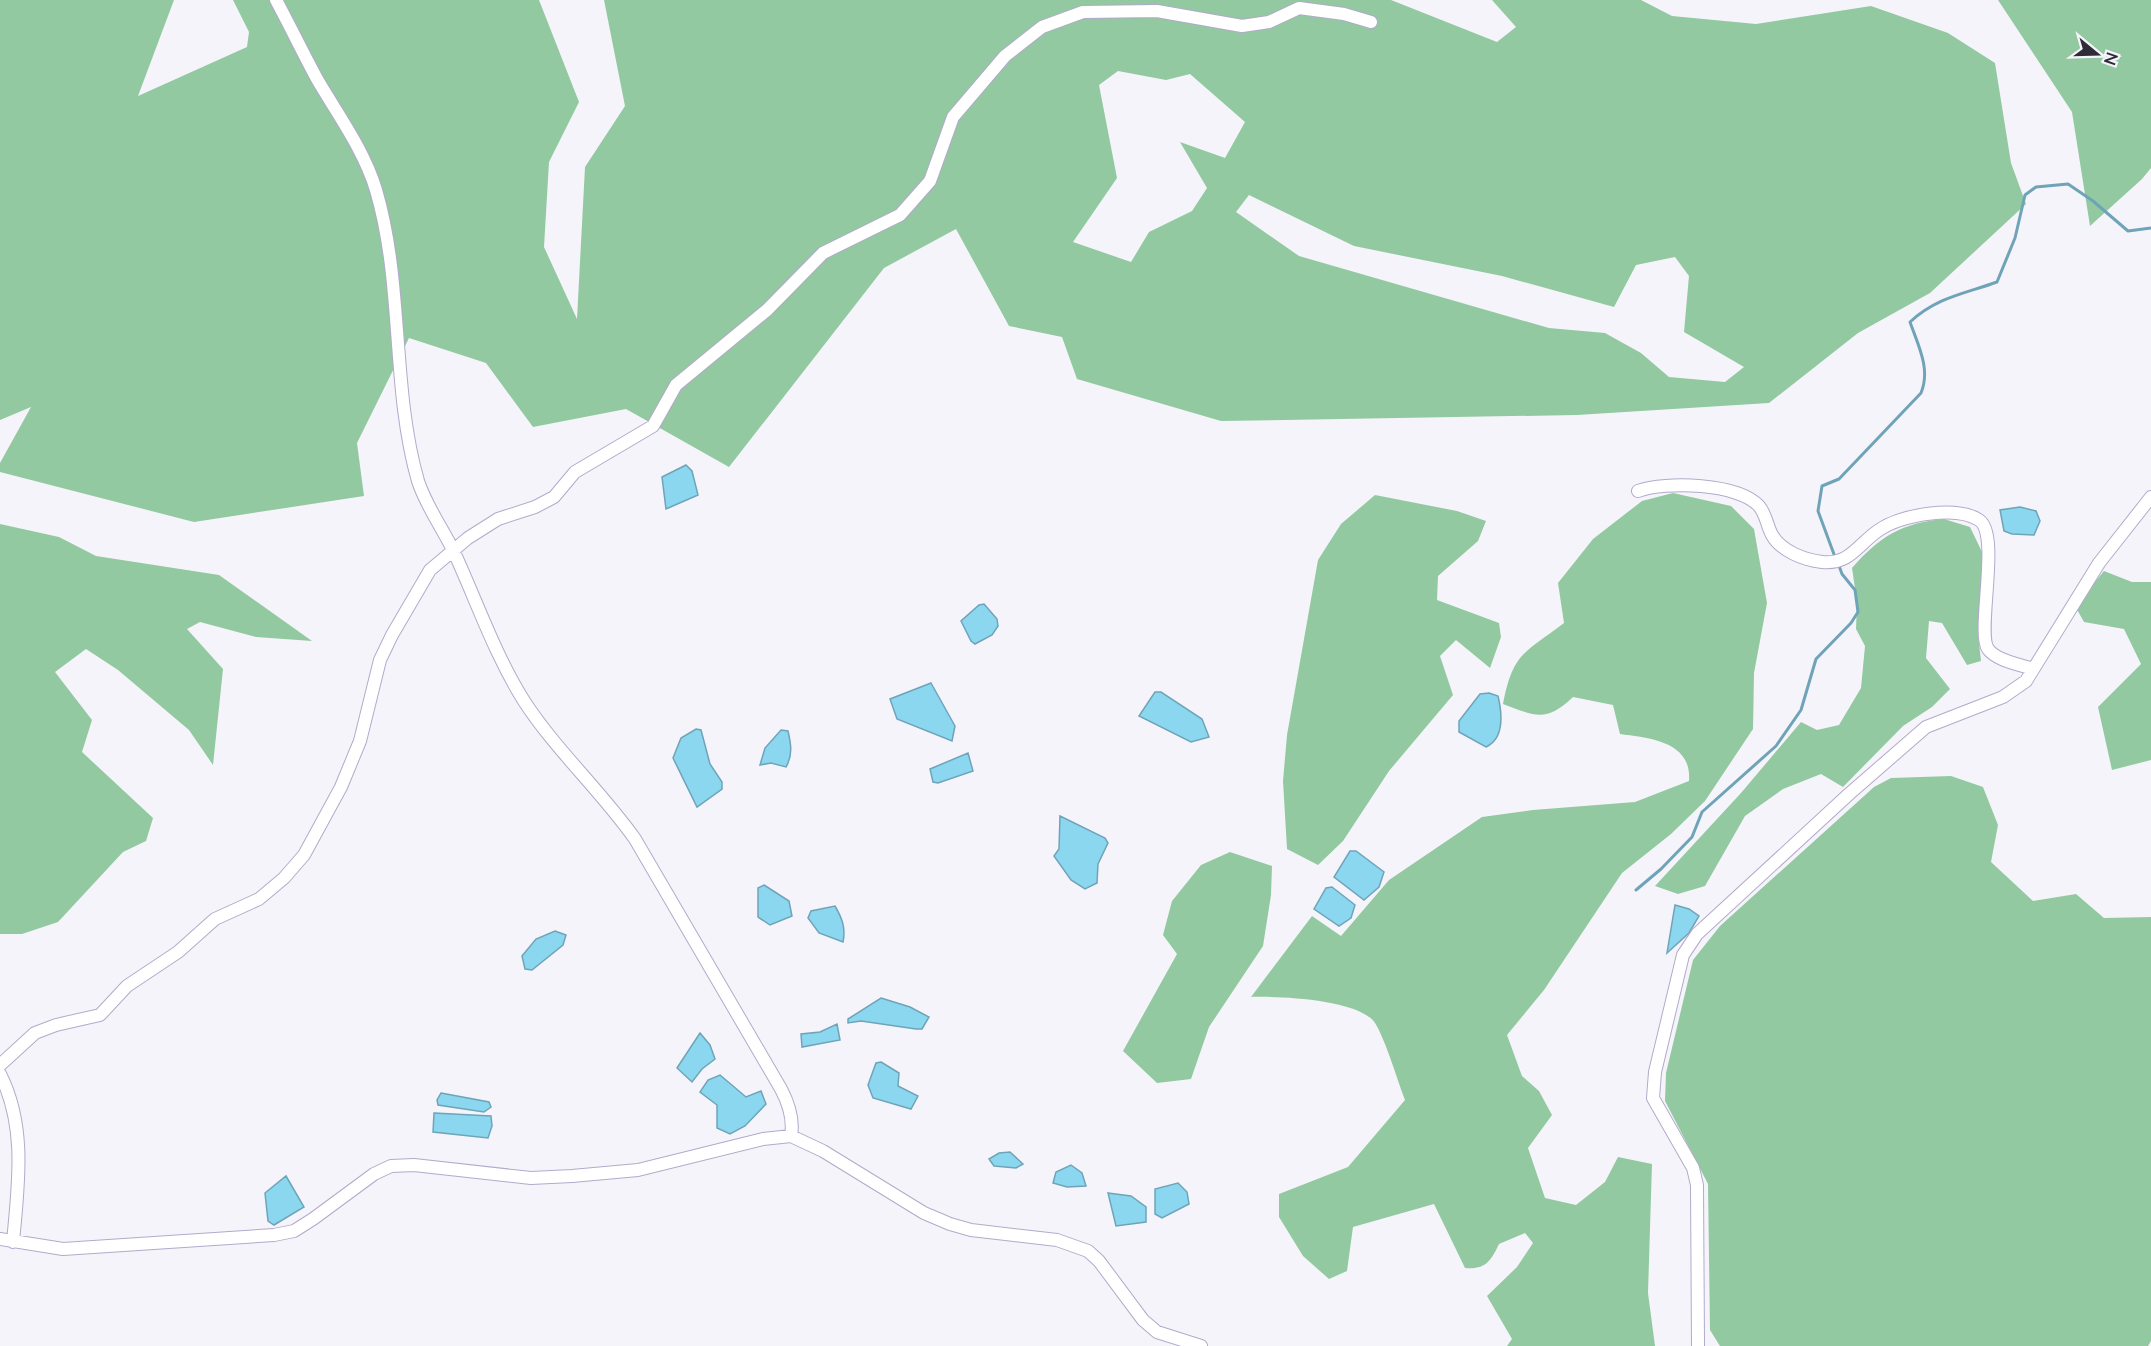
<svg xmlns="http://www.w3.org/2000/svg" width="2151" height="1346" viewBox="0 0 2151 1346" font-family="Lato,sans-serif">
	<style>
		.forest { fill: #92c9a0; fill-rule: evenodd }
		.water { fill: #8bd7ef; stroke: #6fa4b8; stroke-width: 1.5 }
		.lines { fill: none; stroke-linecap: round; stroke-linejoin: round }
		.stream { stroke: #6fa4b8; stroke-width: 3 }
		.minor-casing { stroke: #b2aaca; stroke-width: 14 }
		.minor { stroke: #fff; stroke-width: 12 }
	</style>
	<rect width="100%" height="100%" fill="#f6f4fb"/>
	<path class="forest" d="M0,0H174L138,96L247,47L249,32L233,0H539L579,102L549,162L544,247L577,319L585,167L625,106L604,0H1391L1497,42L1516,27L1492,0H1641L1672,16L1756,24L1871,6L1948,33L1995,63L2011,163L2026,204L1930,293L1858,333L1769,403L1577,415L1221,421L1077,379L1062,337L1009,326L956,229L884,268L729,467L626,409L533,427L486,363L409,338L357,443L364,496L194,522L0,472V463L31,407L0,420ZM1118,71L1166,80L1190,74L1245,122L1225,158L1180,142L1207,188L1192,211L1149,232L1131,262L1073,242L1117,178L1099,85ZM1249,195L1354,246L1502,276L1614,307L1636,265L1675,257L1689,276L1684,332L1744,367L1725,382L1669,377L1641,353L1605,333L1549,328L1299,256L1236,212Z
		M1998,0H2151V168L2142,179L2090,226L2072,112Z
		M1673,493L1731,506L1754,529L1767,603L1754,673L1753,729L1705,801L1671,834L1622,873L1544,990L1507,1035L1522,1076L1539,1091L1552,1115L1528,1148L1545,1198L1576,1205L1605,1182L1618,1157L1652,1164L1648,1293L1655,1346H1507L1512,1339L1487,1296L1517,1267L1533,1243L1525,1233L1499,1244C1491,1261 1485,1270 1465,1268L1434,1204L1353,1227L1347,1271L1329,1279L1303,1256L1279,1217V1194L1348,1167L1405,1100C1397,1079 1386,1041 1375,1023C1359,999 1278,996 1251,997L1312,916L1341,936L1389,880L1482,817L1533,810L1635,802L1689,781C1692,742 1651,738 1620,734L1613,705L1573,697C1546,723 1535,716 1503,704C1513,652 1525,653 1564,623L1558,583L1593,539L1642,501Z
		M1375,495L1457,511L1486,521L1478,541L1438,576L1437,600L1499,623L1501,637L1490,668L1456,640L1440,656L1453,695L1389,771L1343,841L1318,865L1287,849L1283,781L1287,735L1318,560L1341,524Z
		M1944,519L1970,527L1983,554V596L1978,634L1981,661L1967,665L1942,623L1929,621L1926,658L1950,689L1932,707L1903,726L1843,787L1821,774L1783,789L1745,816L1705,886L1678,894L1655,886L1741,793L1801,722L1817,730L1839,725L1861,688L1865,646L1856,629L1857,602L1852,568C1880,536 1902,523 1944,519Z
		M0,524L59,537L96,556L219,575L312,641L256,637L200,622L187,629L223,669L213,765L189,730L118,670L86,649L55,672L92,720L82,752L153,818L146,841L123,852L58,922L22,934H0Z
		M2104,571L2132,582H2151V760L2112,770L2098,707L2141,664L2124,629L2084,622L2075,606Z
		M1951,776L1983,787L1998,825L1991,862L2033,901L2076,894L2104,918L2151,917V1341L2148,1346H1720L1710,1330L1708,1184L1665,1101L1666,1073L1693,960L1720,926L1874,787L1891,778Z
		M1230,852L1272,866L1271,895L1263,946L1209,1027L1191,1079L1157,1083L1123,1051L1177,954L1163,935L1172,901L1201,865Z"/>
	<path class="water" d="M686,465L692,471L698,495L666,509L662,477Z
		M2020,507L2036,511L2040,521L2034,535L2012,534L2004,531L2000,510Z
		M984,604L997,619L998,626L992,635L975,644L971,641L961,621L979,605Z
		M931,683L955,726L952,741L897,719L890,699Z
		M1155,692H1161L1202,719L1209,737L1191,742L1139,716Z
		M1489,693L1498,696C1502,713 1505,738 1486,747L1459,732V721L1480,694Z
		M696,729L701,730L710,764L722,782V789L697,807L673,758L681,738Z
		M781,730L788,731C791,744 793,755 786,767L771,763L760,765L765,748Z
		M968,753L973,771L938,783L933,782L930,769Z
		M1060,816L1105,838L1108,843L1098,864L1097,883L1085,889L1071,880L1054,856L1059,849Z
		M1350,851H1356L1384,872L1379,887L1364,900L1334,877Z
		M764,885L789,901L792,916L770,925L758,917V888Z
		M1332,887L1355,905L1351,918L1339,926L1314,909L1326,888Z
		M1675,905L1689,909L1699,916L1689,933L1667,953Z
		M835,906C842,918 846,928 843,942L819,933L808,918L811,911Z
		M555,931L566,935L563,945L532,970L525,969L522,956L536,939Z
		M881,998L910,1007L929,1017L922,1029H916L861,1021L848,1023V1019Z
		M837,1024L840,1040L802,1047L801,1034L820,1032Z
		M700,1033L710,1045L715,1059L702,1069L692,1082L677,1068Z
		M881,1062L899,1073L898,1086L918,1096L911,1109L873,1098L868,1085L876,1063Z
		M720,1075L746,1097L761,1091L766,1104L745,1126L730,1134L717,1128V1105L700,1092L708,1080Z
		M441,1093L489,1102L491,1107L484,1112L438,1105L437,1100Z
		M434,1113L491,1116L492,1126L488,1138L433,1132Z
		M1010,1152L1023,1164L1016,1168L994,1166L989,1159L999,1153Z
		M1071,1165L1082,1173L1086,1186L1067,1187L1053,1183L1056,1172Z
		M286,1176L304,1207L274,1225L268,1221L265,1193Z
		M1178,1183L1187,1192L1189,1204L1162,1218L1155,1214V1189Z
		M1108,1193L1131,1196L1146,1207V1222L1116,1226Z"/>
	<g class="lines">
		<path class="stream" d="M1835,557L1818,511L1822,486L1839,479L1921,393C1931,369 1918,345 1910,322C1937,297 1964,294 1997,282L2015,238L2025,195L2036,187L2068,184L2093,201L2128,231L2151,228
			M1636,890L1661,869L1692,837L1702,812L1776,746L1801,710L1816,659L1851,623L1858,612L1855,590L1842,574L1838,563"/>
		<defs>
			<path id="minor" d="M276,0C290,26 303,53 317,79C338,115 364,150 376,190C404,285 391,387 418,481C426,506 443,529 454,552C477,602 495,655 524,701C555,749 601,791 635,839L781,1089C789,1104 794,1119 791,1136
				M1638,491C1666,481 1738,483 1759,506C1766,514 1767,526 1772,535C1781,551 1804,560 1822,562C1850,565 1858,544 1879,530C1901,515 1956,505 1979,520C2001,534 1976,632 1988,649C1997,661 2019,664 2033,669
				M0,1065L35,1033L56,1025L100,1015L127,986L178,952L215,919L259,899L284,878L304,855L341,787L360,741L380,660L392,635L430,570L468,538L498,519L535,507L554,497L575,472L653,426L676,385L767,310L823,253L900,215L930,181L953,117L1005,56L1042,27L1083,12L1157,11L1242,26L1269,22L1299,8L1344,14L1371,22
				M0,1074C27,1127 18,1186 13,1242
				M0,1239L63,1249L274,1235L294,1231L313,1219L374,1174L391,1166L414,1165L531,1178L572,1176L638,1170L763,1139L791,1136L823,1151L924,1213L950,1224L971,1230L1057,1240L1088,1251L1099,1261L1143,1320L1157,1332L1201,1346
				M1698,1346L1697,1185L1693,1168L1653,1098L1655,1072L1683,955L1697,934L1849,794L1926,727L2003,697L2026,681L2099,563L2151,497"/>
		</defs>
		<use href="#minor" class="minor-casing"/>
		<use href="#minor" class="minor"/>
	</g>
	<g transform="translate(2097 54) rotate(109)" stroke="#f6f4fb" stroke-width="4.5" paint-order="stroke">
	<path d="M0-4.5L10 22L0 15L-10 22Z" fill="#2f2c38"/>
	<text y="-9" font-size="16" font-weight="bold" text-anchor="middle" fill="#2f2c38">N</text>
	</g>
</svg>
